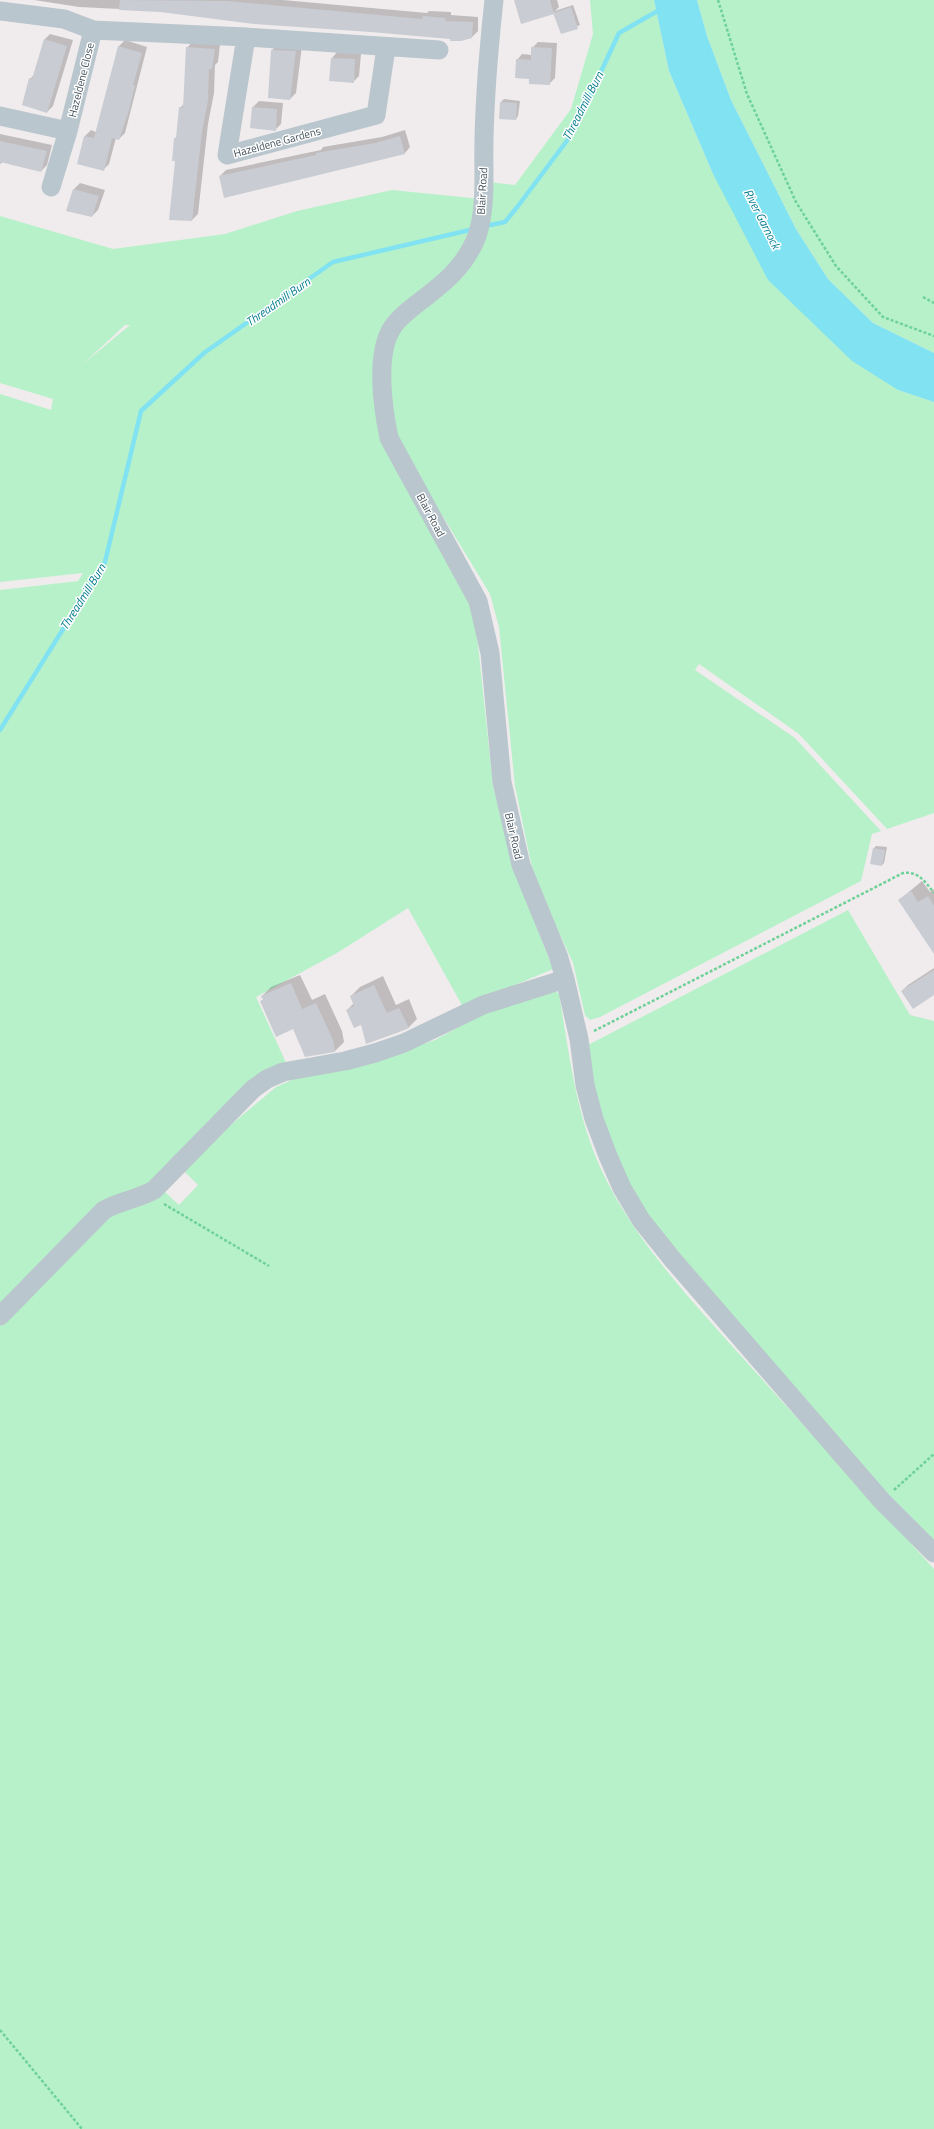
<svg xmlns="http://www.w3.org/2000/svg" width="934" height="2129" viewBox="0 0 934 2129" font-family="'Titillium Web',sans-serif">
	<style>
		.green { fill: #b7f1c9; fill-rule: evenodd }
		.water { fill: #81e2f1 }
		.shadow { fill: #0003 }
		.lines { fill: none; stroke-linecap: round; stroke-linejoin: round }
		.stream { stroke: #81e2f1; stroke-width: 4.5 }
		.building { fill: #c9ccd2 }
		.path { stroke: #6dd198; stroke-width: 2.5; stroke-dasharray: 3 2; stroke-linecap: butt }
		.minor { stroke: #bac6cd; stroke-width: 19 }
		.labels { text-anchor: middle; stroke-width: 3; stroke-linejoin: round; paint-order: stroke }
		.street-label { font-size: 11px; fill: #44525b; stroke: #fff }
		.water-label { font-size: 12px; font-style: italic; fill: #067d8f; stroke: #fff }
	</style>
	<rect width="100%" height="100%" fill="#f0eced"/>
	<path class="green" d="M590,0H654L669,71L713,174L898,390L934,402V813L887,829L799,734L699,664L695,670L795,738L881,831L872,834L861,881L600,1017L590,1020L585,1015L573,963L538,886L531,863L515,786L499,627L490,594L442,515L476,626L493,786L515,871L553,969L463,1007L408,908L337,953L256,997L288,1067L152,1184L129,1193L0,1309V590L78,581L83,573L0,582V394L51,410L53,399L0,383V216L113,249L225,234L297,211L392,190L491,200L489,182L515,185L571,109L593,34ZM125,325H130L83,364Z
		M697,0H934V353L873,323L828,279L796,229L731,100L707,36Z
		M848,910L910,1015L934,1021V1541L875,1481L689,1267L647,1214L621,1170L596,1098L588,1045Z
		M553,989L559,994C569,1053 576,1114 601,1169C633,1239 691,1300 742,1357C806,1428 870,1498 934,1569V2129H0V1324L109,1216L164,1191L179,1205L198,1185L184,1171L213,1140L276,1087L296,1078L352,1068L435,1040L490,1010Z"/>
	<path class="water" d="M654,0H697L707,36L731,100L796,229L828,279L873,323L934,353V402L898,390L852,361L768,280L713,174L669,71Z"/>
	<path class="shadow" d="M34,0H283L427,13L429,11L451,12V15L478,17V31L472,37L451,38L160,11L79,7Z
		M515,0H557L559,7L555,11L573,5L580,25L561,33L554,12Z
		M50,34L73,40L53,106L47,112L30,79L35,74L44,40Z
		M125,40L147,47L125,133L119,139L116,138L109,164L103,170L78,163L85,136L91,130L96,132L119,46Z
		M192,42L220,44L218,62L215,65L214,93L208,124L198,214L192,220L177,160L175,138L178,136L180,108L184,104L187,48Z
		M538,42L557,43L555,78L549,84L530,78L517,60L522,54L532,55V48Z
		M278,44L302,46L296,93L290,99L272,50Z
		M337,52L361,54L359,76L353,82L332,58Z
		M504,99L520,101L518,116L516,119L501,102Z
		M259,101L283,103L281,124L275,130L253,107Z
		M405,130L410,147L405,153L220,176L226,170L321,150L323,147L382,137Z
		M0,134L52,145L47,165L41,171L3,162L0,164Z
		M80,183L105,190L98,210L92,216L74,189Z
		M876,846L887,847L884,863L882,865L874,848Z
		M922,881L930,892L934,889V941L899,900Z
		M934,968V994L902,991L908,985Z
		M300,975L312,1000L325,994L342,1031L344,1042L335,1051L293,1028L261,1001L264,999L262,996L271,987Z
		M383,976L396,1005L409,999L417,1019L408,1028L399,1032L367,1043L362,1023L347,1010L354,1003L351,996L360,987Z"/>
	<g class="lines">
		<path class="stream" d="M485,226L505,222L518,206L572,134L619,33L661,9
			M0,730L105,562L141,411L204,353L333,262L474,229"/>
	</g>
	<path class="building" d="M120,0L227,1L422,19L423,16L446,18L445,21L473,22L472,38L461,41H450V39L371,32L254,24L160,12L119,10Z
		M514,0H550L554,14L521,24Z
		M571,7L578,29L561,34L553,13Z
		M44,39L67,46L47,113L22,105L29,78L32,79Z
		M118,46L142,53L133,85H135L129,110L119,140L112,138L104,171L77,164L84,136L94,138Z
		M186,47L215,49L212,69H209L208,100L202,131L192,221L169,220L175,161H172L174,138H176L179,107L183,108Z
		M531,47L552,48L550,85L529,84V79L515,78L516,59L531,60Z
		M271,50L296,51L290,100L268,98Z
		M331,58L355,59L354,83L329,81Z
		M500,102L517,103L516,120L499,119Z
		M252,107L277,109L276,131L250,128Z
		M400,136L405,154L224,198L219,176L316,155V153L375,143Z
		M0,141L47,151L41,172L0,162Z
		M73,189L99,196L92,217L66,211Z
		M873,848L885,850L882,866L870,864Z
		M911,891L918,902L928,896L934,906V954L898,900Z
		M934,970V995L913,1009L901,991Z
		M291,983L302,1009L316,1003L333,1040L335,1052L305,1057L293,1029L276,1037L260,1001L263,1000L261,996Z
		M374,985L387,1013L399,1008L409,1028L366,1044L361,1025L354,1028L346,1010L354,1006L350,996Z"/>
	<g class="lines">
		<path class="path" d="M718,0L747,94L796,202L836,266L883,317L934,336
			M923,297L934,303
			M594,1031L903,873C919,871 925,882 934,893
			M164,1204L269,1266
			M894,1490L934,1454
			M0,2030L82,2129"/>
		<path class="minor" d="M494,0C489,46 485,93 484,139C483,171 487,206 477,236C465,267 443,284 418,303C409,310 398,318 392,328C375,355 383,409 389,438L478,601L490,653L502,782L521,865L558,955L565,979L579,1039L585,1085L594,1119L608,1156L622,1188L641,1220L673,1260L882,1501L934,1553
			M0,11L64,19L93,30L246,37L439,50
			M246,37L227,155L376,115L386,48
			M0,116L68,131L93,30
			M51,187L68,131
			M0,1316L104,1210C120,1201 138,1199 154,1190L253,1089L267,1079L283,1072L345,1061L375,1053L404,1043L483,1005L565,979"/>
	</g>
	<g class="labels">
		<g class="street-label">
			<text transform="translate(81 80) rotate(-76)" y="4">Hazeldene Close</text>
			<text transform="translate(277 142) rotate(-15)" y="4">Hazeldene Gardens</text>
			<text transform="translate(482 191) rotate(-87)" y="4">Blair Road</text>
			<text transform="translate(431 515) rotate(62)" y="4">Blair Road</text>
			<text transform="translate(514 836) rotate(77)" y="4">Blair Road</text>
		</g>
		<g class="water-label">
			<text transform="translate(583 106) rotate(-63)" y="4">Threadmill Burn</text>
			<text transform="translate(762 219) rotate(63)" y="4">River Garnock</text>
			<text transform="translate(278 302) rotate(-35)" y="4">Threadmill Burn</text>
			<text transform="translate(83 597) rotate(-58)" y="4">Threadmill Burn</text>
		</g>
	</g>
</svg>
